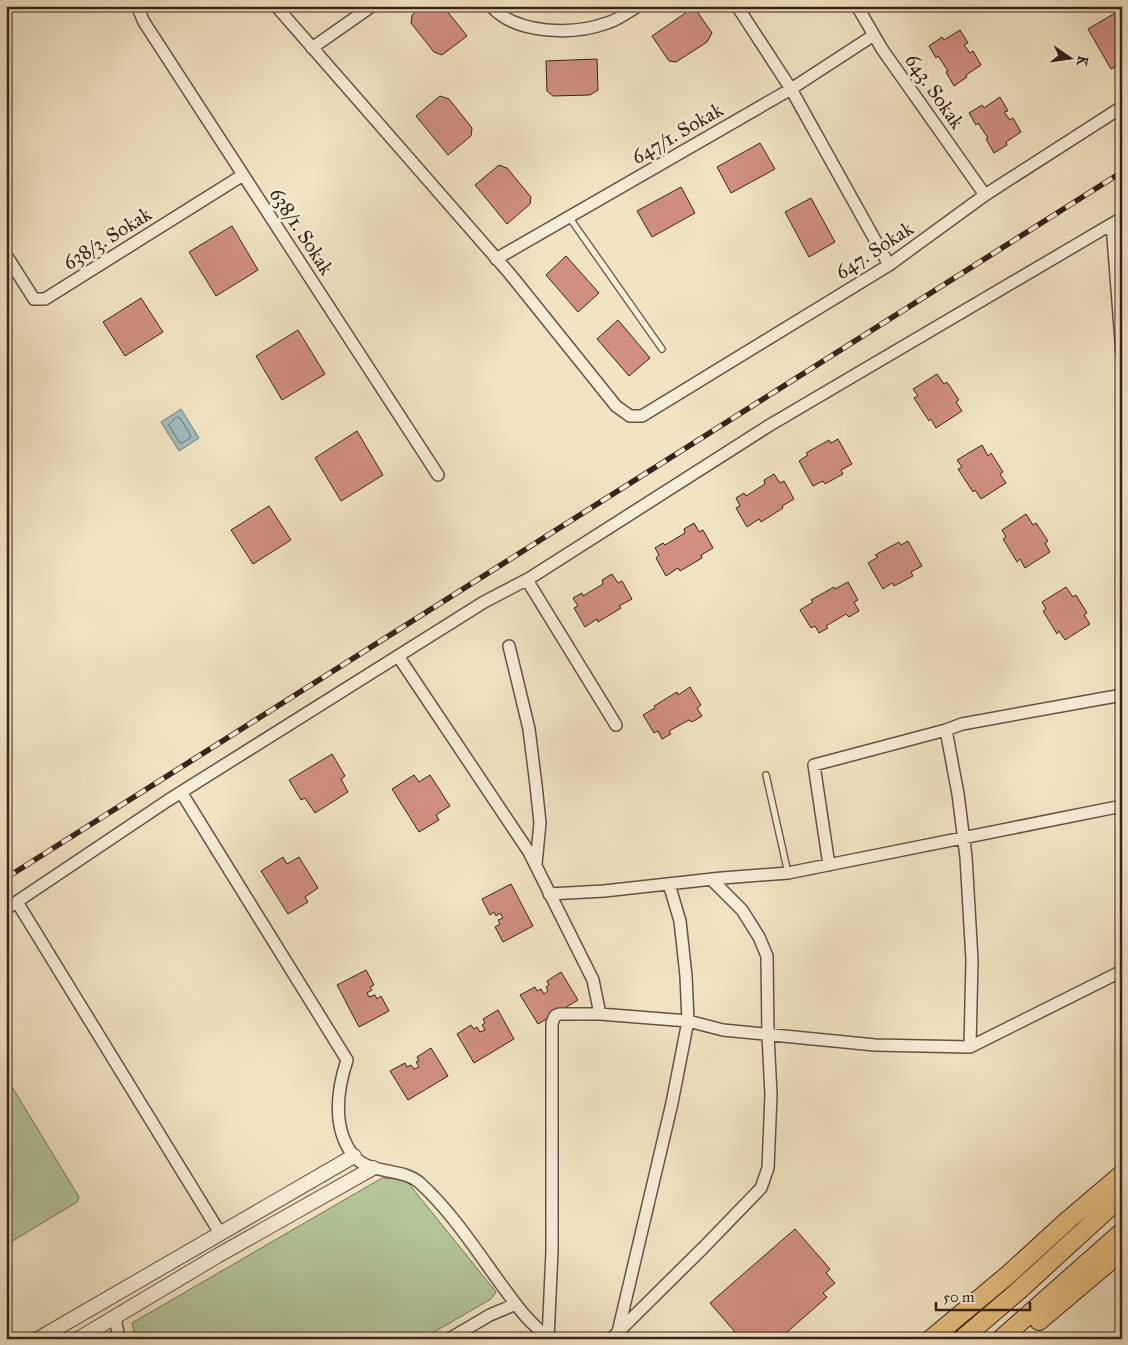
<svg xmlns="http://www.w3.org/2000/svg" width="1128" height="1345" viewBox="0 0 1128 1345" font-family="'IM FELL Great Primer',serif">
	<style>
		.green { fill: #b3c599; stroke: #75745a }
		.water { fill: #a0bcbf; stroke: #767e7d }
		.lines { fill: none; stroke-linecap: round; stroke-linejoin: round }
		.shore { stroke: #6c6f6d; stroke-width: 1 }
		.building { fill: #d08f81; stroke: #37221b }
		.service-casing { stroke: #665245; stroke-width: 8 }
		.minor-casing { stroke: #665245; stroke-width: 14 }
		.tertiary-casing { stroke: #665245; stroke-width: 16 }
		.trunk-casing { stroke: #37221b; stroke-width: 20 }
		.service { stroke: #f6edd8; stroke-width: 5.5 }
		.minor { stroke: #f6edd8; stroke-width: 11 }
		.tertiary { stroke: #f6edd8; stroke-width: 14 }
		.trunk { stroke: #e8c282; stroke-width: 18 }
		.rail-casing { stroke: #37221b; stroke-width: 5.5 }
		.rail { stroke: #f6edd8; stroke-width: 4; stroke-dasharray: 11; stroke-linecap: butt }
		.labels { text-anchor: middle; stroke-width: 5; stroke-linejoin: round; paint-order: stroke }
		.street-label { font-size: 20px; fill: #37221b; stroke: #f6edd8 }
	</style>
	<rect width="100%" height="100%" fill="#f1e4c3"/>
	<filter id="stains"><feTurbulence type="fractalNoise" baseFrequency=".004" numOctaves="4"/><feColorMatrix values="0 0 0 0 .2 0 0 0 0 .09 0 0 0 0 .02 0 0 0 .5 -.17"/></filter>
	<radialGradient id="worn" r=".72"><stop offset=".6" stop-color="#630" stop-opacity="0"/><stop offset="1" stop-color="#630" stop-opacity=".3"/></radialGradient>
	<path class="green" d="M6,1077L79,1197L77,1202L6,1245Z
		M382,1178L405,1179L496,1292L491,1299L422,1339H136L132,1323Z"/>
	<path class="water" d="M181,409L199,438L179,451L161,422Z"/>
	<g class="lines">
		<path class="shore" d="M177,417L180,418L191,436L190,438L182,443L179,442L169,425Z"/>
	</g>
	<path class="building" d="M423,6H443L467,36L442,55L434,52L411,23L412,15Z
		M694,7L712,33L707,42L676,62L669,61L652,36Z
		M1122,9V63L1111,69L1088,29Z
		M960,30L968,43L964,45L970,53L973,51L981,65L966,75L967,77L954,86L946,72L948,71L938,56L936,58L929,46L942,37L944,40Z
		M597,59L598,90L590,95L553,96L547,91L546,61Z
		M440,96L449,99L472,128L471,136L448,155L416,116Z
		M1000,97L1008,111L1004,112L1010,120L1013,118L1021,132L1006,142L1007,145L994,153L986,139L988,138L978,123L976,125L969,113L982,105L984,108Z
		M760,143L775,169L731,193L717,167Z
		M499,165L507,168L531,197L530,204L507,224L475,185Z
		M681,187L695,213L652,237L637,211Z
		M811,198L835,242L809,257L785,212Z
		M232,226L258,270L216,296L189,252Z
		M566,256L599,293L578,312L546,275Z
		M141,298L163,332L125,356L103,322Z
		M618,320L650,358L629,376L597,339Z
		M298,330L325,374L282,400L256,356Z
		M937,374L944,384L947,382L959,400L956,402L962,411L936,428L931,419L929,421L914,398L918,396L913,389Z
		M357,431L383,475L341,501L315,458Z
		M838,439L852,464L841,470L843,474L825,484L823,481L813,486L799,461L808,455L806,453L829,440L831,443Z
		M982,445L988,456L991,453L1003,472L1000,474L1006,483L981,499L975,490L973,492L958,469L962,467L957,460Z
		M774,474L780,483L784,481L794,499L782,506L783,508L761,522L759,519L747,527L736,508L740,506L736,498L744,493L746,496L765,484L764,480Z
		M269,506L291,540L253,564L231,530Z
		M1026,514L1033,525L1036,523L1048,541L1045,543L1050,552L1025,568L1020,559L1017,562L1003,539L1006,537L1002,530Z
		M694,523L699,532L703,530L713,548L701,555L702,558L680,571L678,568L666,576L656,558L659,555L655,548L663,543L665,545L685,533L684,529Z
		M908,541L922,566L911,572L913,576L894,586L892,583L883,589L868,563L878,557L875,555L899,542L901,545Z
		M612,574L618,583L622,581L632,599L619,606L621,608L598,622L597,619L585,627L574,608L578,606L573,598L582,593L583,596L603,584L602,580Z
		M848,582L858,600L854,602L859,611L849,617L846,614L826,626L828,628L819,633L815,626L811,628L800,610L813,602L811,600L834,587L835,589Z
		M1066,587L1073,597L1076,595L1087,613L1084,615L1090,624L1065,640L1059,631L1057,634L1043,611L1046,609L1042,602Z
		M690,687L701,705L697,708L702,716L692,722L689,720L669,731L671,734L662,739L658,731L654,733L643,715L655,708L654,706L677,692L678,695Z
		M332,754L345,776L341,779L348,792L315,813L305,798L301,800L289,780Z
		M414,775L419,782L430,775L450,806L436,815L439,820L419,832L392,789Z
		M283,857L287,864L299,857L318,888L305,897L308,902L288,914L261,871Z
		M511,884L533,926L503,942L495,927L500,924L498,920L503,918L500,913L496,916L494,912L490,915L482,899Z
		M366,970L374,985L370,987L372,990L367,993L369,997L375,995L377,999L381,996L389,1011L359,1027L337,985Z
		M561,972L578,1000L538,1024L520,995L535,987L537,991L541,989L544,994L548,991L546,987L549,985L547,981Z
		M498,1010L514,1039L474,1063L457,1034L471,1025L474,1029L477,1027L480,1032L485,1030L482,1025L485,1023L483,1019Z
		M431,1048L448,1076L408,1100L390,1071L405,1063L407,1067L411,1065L414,1069L419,1067L416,1062L419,1061L417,1057Z
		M795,1229L830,1269L826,1273L835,1283L823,1293L827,1297L779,1339H741L710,1303Z"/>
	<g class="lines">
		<defs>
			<path id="service" d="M569,217L662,349
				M766,775L788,873"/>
			<path id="minor" d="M137,6L144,22L438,475
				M276,6L510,274L616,406L630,416H642L889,265L985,195L1122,107
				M491,6C516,35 574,35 607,23C618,20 628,12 638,6
				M737,6L791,89L889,265
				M857,6L882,49L985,195
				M312,48L372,6
				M1112,224L1122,354
				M6,255L34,299H45L243,175
				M496,259L791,89L874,35
				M527,580L616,725
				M509,646L529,729L536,785L540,823L536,864
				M398,656L529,852L593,980L600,1014
				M946,730L958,794L966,857L972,960L970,1047
				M181,792L347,1060C337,1090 332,1128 353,1155C369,1176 402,1166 421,1184C461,1221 488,1270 522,1312C529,1321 540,1330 548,1339
				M829,865L814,765L946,730L962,724L1122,695
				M549,894L604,891L722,878L788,873L1122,806
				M17,902L220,1233
				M6,909L167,801L484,602L530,578L770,425L1122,218
				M115,1317L119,1339
				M618,1332L672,1103L688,1021L686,976L680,921L669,884
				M449,1339L490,1315L516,1304
				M548,1339L552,1251V1023L555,1016L559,1014H600L688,1021L723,1030L875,1045L970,1047L1122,971
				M611,1339L703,1248L761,1188L768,1168L771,1095L768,1035L767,956L759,937L742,910L711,879"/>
			<path id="tertiary" d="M38,1339L354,1156
				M78,1339L217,1256L373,1168"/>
			<path id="trunk" d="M1039,1321L1122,1251
				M931,1339L1009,1274L1068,1220L1122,1174
				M962,1339L1017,1292L1122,1196
				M1001,1339L1122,1232"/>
		</defs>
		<use href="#service" class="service-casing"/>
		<use href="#minor" class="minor-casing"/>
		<use href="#tertiary" class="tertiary-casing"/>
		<use href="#trunk" class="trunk-casing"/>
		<use href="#service" class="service"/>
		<use href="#minor" class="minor"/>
		<use href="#tertiary" class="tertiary"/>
		<use href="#trunk" class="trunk"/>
		<defs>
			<path id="rail" d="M6,878L1122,172"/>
		</defs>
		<use href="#rail" class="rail-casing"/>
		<use href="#rail" class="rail"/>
	</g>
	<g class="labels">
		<g class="street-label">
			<text transform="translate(935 91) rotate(55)" y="7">643. Sokak</text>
			<text transform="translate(677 133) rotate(-30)" y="7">647/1. Sokak</text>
			<text transform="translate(302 231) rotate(57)" y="7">638/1. Sokak</text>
			<text transform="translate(107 238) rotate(-32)" y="7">638/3. Sokak</text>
			<text transform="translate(874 250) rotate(-33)" y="7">647. Sokak</text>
		</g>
	</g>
	<rect width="1128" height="1345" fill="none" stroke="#f1e4c3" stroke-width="25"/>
	<rect x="8" y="8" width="1113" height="1330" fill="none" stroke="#37221b" stroke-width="2.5"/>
	<rect x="12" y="12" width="1103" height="1320" fill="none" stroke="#37221b"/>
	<g transform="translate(1070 58) rotate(103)" stroke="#f6edd8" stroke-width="4" paint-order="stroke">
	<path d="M0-4L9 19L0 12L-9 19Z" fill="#37221b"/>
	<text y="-8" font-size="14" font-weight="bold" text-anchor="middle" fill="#37221b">K</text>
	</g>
	<path d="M936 1302v8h94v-8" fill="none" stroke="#37221b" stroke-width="2.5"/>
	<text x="943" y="1302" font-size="15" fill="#37221b" stroke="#f6edd8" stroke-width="4" paint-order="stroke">50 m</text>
	<rect width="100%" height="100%" filter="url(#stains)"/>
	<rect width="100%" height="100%" fill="url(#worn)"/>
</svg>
